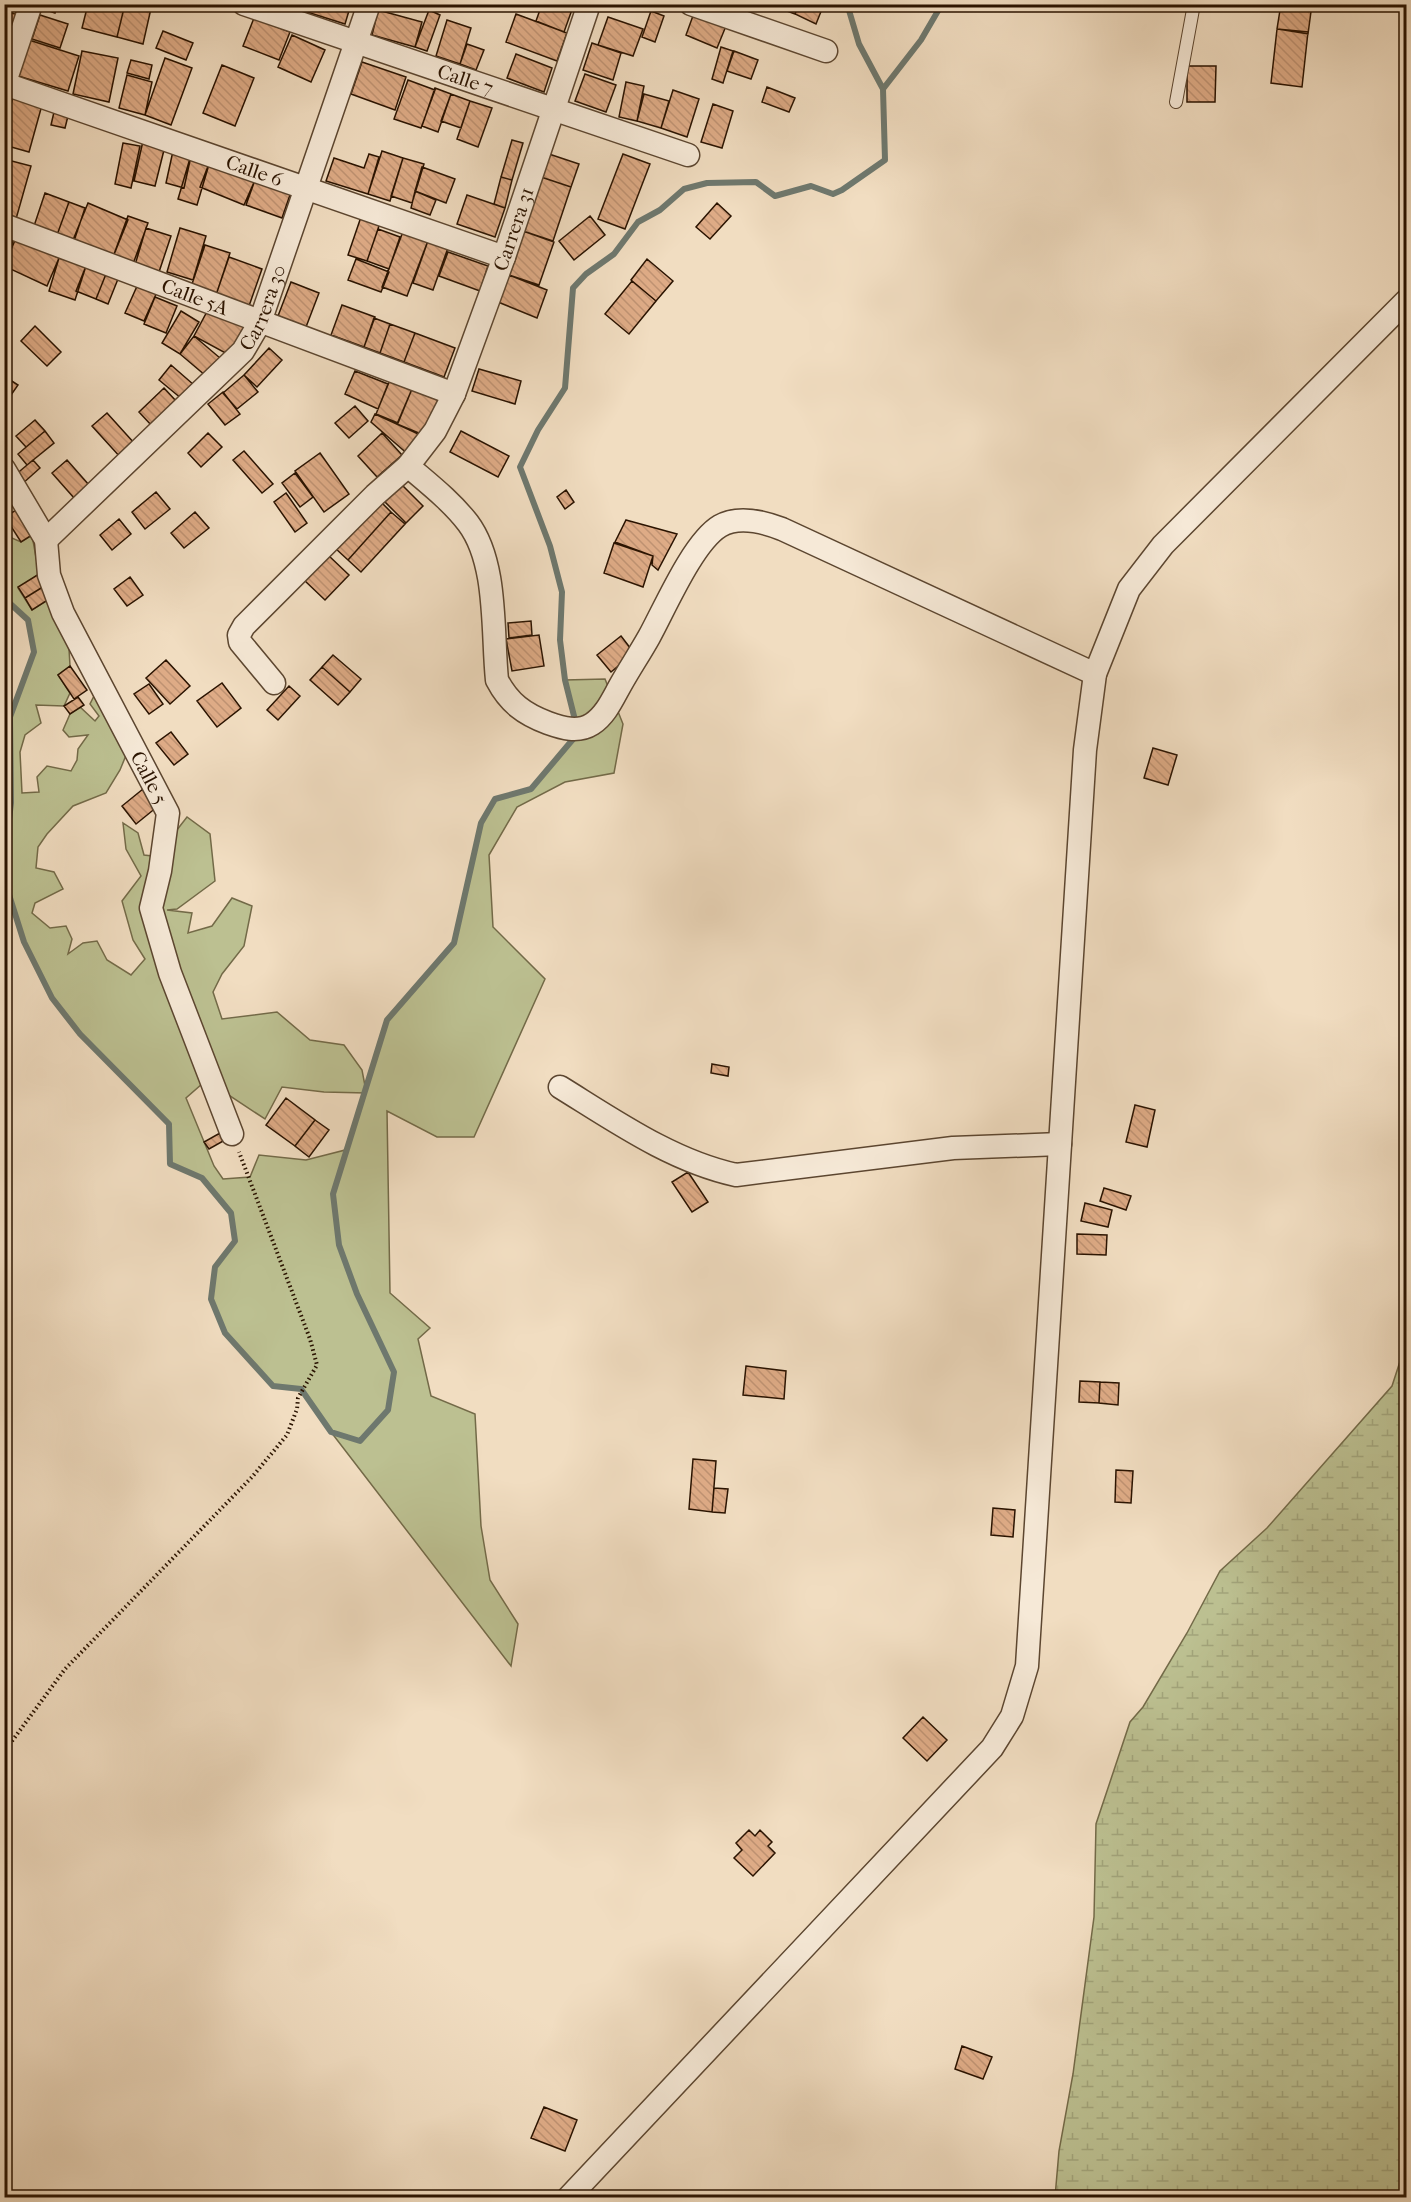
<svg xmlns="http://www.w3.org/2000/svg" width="1411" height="2202" viewBox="0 0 1411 2202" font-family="'IM FELL French Canon',serif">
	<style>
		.grass { fill: #bcc091; stroke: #736a48; stroke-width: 1.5; fill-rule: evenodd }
		.wetland { fill: url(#wetland-marsh); stroke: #736a48; stroke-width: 1.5 }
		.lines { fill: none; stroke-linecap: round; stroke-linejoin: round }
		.stream { stroke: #6e786e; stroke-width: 6 }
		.building { fill: url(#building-back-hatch); stroke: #2a1300; stroke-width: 1.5 }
		.lane-casing { stroke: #5c4630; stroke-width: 14 }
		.street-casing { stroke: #5c4630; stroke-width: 25 }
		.path { stroke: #2a1300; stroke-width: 4; stroke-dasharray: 1.5 3; stroke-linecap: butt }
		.lane { stroke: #f6e9d7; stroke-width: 12 }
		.street { stroke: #f6e9d7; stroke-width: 22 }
		.labels { text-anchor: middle; stroke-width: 4.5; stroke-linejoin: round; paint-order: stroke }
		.street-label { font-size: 20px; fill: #2a1300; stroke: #f6e9d7 }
	</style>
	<defs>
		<pattern id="wetland-marsh" width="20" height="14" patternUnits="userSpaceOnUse" patternTransform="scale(1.5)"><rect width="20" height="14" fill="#bcc091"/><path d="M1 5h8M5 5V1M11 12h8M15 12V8" fill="none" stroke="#a2a47b"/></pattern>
		<pattern id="building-back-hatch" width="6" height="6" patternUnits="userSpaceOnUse" patternTransform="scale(1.5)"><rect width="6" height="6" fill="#deab86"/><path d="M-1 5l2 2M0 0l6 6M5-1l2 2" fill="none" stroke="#bf9272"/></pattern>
	</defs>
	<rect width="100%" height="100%" fill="#f1ddc1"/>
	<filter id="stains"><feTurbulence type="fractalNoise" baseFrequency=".00333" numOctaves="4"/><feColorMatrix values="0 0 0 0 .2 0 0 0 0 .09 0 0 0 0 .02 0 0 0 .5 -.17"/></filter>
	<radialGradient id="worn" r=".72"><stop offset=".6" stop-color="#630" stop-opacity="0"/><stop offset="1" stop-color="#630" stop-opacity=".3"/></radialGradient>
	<path class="grass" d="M32,535L39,574L18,588L32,610L49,599L69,649L70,666L58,675L70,693L64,706L36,705L41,723L25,735L20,752L22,793L39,792L37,777L47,766L71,771L77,760L78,749L88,735L69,737L63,730L70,714L80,707L95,721L99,716L90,704L94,696L129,748L120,770L106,793L73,806L47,834L38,847L36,868L54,872L63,889L35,903L32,913L50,928L66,926L72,939L68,954L83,943L97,941L107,960L131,975L145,959L133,940L122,901L141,876L126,849L123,823L138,833L144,855L161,857L173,835L187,817L210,834L215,881L177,909L167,910L192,913L188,933L212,926L232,898L252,906L244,946L222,974L213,992L222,1019L277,1012L310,1040L344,1045L362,1070L366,1091L387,1020L454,943L481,823L495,799L531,789L574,738L575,720L565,680L605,679L623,724L614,773L565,782L517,807L489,855L493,927L545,979L474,1137H437L387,1111L390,1293L430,1328L418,1339L431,1396L475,1414L481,1526L490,1580L518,1624L511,1666L331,1432L301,1389L273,1386L225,1333L211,1299L215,1267L235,1241L231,1213L202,1178L170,1164L169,1124L80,1034L52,998L24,942L5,879L4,860L11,803L10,717L34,651L28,620L5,598L4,541L12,538L21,542ZM210,1077L230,1096L265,1119L282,1087L324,1092L366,1093L345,1150L306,1160L259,1155L250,1177L223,1179L214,1166L186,1098Z"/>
	<path class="wetland" d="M1406,1343V2197H1055L1059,2151L1073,2074L1094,1917L1096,1824L1130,1722L1143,1707L1187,1633L1220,1571L1267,1528L1392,1386Z"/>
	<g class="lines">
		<path class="stream" d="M851,4L848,7L859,44L883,89
			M4,598L28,620L34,652L10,717L11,803L4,860
			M575,720L565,680L560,640L562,592L550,546L520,467L538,430L565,388L573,288L586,274L614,254L638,222L660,210L684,189L707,183L756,182L775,196L811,186L833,194L842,190L885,160L883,89L921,40L942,4
			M4,879L24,942L52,998L80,1034L169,1124L170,1164L202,1178L231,1213L235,1241L215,1267L211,1299L225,1333L273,1386L301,1389L331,1432L360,1441L388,1410L394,1372L357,1294L339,1245L333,1194L387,1020L454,943L481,823L495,799L531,789L574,738"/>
	</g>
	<path class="building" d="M38,4H58L55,13L37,7Z
		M88,4H125L117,37L82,28Z
		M125,4H152L143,44L117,37Z
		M309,4H351L345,24L307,12Z
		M542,4H574L564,32L536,21Z
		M780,4H799L795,14L779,8Z
		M799,4H824L816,24L795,14Z
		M1281,4H1312L1308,34L1277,29Z
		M378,10L422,22L415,47L372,35Z
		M429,10L440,15L427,51L415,47Z
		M4,11L19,15L11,39L4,36Z
		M651,11L664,16L655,42L642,37Z
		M694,13L726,26L717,48L686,35Z
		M516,14L567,33L557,61L506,42Z
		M40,15L68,24L60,48L32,39Z
		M608,17L643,29L633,56L598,45Z
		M254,18L290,32L279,60L243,46Z
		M447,20L471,28L460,64L436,56Z
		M1277,29L1308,32L1302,87L1271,83Z
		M163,31L193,43L186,60L156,48Z
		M292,35L325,50L311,82L278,67Z
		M29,40L79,56L68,91L18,76Z
		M592,43L621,53L613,80L583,70Z
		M467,44L484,50L476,70L460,64Z
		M721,47L733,51L723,83L712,79Z
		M82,51L118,58L109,102L73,94Z
		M734,51L758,60L751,79L727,71Z
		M516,54L552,68L544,92L507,78Z
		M165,58L192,68L171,125L145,115Z
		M131,60L152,65L149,79L127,73Z
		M362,62L406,77L395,110L351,94Z
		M222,65L254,78L235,126L203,113Z
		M1187,66H1216L1215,102H1187Z
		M585,74L616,85L606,112L575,101Z
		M127,75L152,82L145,115L119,108Z
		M408,80L435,90L421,128L394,119Z
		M626,82L644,86L637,121L619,117Z
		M767,87L795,98L789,112L762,102Z
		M435,88L451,94L438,132L422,126Z
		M673,90L699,99L687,137L661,128Z
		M451,94L470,101L461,128L441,121Z
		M644,94L669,101L661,128L637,121Z
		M13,97L42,105L29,152L4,145V129Z
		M470,101L492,108L478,147L457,139Z
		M713,104L733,111L722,148L701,142Z
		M54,112L68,116L65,128L51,125Z
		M512,140L523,143L512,180L501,177Z
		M143,141L165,146L155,186L134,181Z
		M123,143L140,146L131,188L115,184Z
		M173,151L191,156L184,188L166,183Z
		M382,151L403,158L390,201L368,194Z
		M369,154L379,157L368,194L326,181L334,158L364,168Z
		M549,154L579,164L571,187L541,177Z
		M623,154L650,164L625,229L598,219Z
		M191,155L210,161L197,205L178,199Z
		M403,158L424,164L412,203L391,196Z
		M4,159L31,166L16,219L4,215Z
		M210,161L255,180L244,205L200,187Z
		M422,167L455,179L446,203L415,191Z
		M501,177L512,180L505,208L494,204Z
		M541,177L571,187L553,241L523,231Z
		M255,180L291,192L282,218L246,205Z
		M415,191L436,200L430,215L411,208Z
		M45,193L69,202L57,235L34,226Z
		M467,195L505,208L495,237L457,224Z
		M69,202L85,208L74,241L57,235Z
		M88,203L128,220L113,257L73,240Z
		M717,203L731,216L710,239L696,227Z
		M362,214L381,220L367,261L348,255Z
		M128,216L148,223L133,264L113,257Z
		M590,216L605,235L574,260L559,241Z
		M146,228L171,236L159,272L135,265Z
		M180,228L206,236L193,280L167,272Z
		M378,229L400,237L389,269L367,261Z
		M404,229L429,238L407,296L382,287Z
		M4,231L15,235L4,266Z
		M523,231L554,242L539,285L509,275Z
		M16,238L59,258L47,286L4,266Z
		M429,238L449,245L433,290L413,283Z
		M205,245L230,253L216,295L191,287Z
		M448,252L488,266L480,291L439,276Z
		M229,257L262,269L249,306L216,295Z
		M59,258L86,266L75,300L49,291Z
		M356,259L389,272L381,292L348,280Z
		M647,259L673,281L656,301L631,280Z
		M86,266L106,274L96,299L76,291Z
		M106,274L118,279L108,304L96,299Z
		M509,275L547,290L537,318L498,302Z
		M632,281L656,301L629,334L605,314Z
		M291,282L319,293L306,327L278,316Z
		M138,284L157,292L144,321L125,313Z
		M155,297L177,306L166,333L144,324Z
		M342,305L375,317L364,347L331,335Z
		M210,306L247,327L231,356L194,336Z
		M181,311L199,322L180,354L162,343Z
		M374,318L390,324L380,353L364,347Z
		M390,324L415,333L404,362L380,353Z
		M35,326L61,352L47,366L21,341Z
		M415,333L455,348L444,377L404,362Z
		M194,336L220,358L206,376L180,354Z
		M269,348L282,360L257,387L244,375Z
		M171,365L194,385L182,399L159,380Z
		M479,369L521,381L515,404L472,391Z
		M355,371L388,384L378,409L345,394Z
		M244,375L258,392L237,409L223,393Z
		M4,376L18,385L4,405Z
		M390,380L412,389L398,423L376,414Z
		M164,388L177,402L152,426L139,412Z
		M412,389L441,401L426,436L397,424Z
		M223,392L240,414L225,425L208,404Z
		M355,406L368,421L349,438L335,423Z
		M107,413L135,444L121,458L92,426Z
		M375,414L427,438L410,456L371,422Z
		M35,420L45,431L26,447L16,436Z
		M45,431L54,443L27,465L18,454Z
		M461,431L509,456L498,477L450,452Z
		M208,433L222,447L201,467L188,453Z
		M382,433L402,455L377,477L358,456Z
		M244,451L273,484L262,493L233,460Z
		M320,453L349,494L324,512L295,471Z
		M33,460L40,468L21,485L14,476Z
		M67,460L89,485L74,498L52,473Z
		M295,473L313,497L300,507L282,483Z
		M398,481L423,506L406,523L381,498Z
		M566,490L574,502L565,509L557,497Z
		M156,492L170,509L145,529L132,512Z
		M286,493L307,523L295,532L274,502Z
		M379,500L391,512L348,560L335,548Z
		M16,510L32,535L21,542L5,517Z
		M195,512L209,528L184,548L171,533Z
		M391,512L405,524L361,572L348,560Z
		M119,519L131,534L112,550L100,535Z
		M626,520L677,534L658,570L652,565L653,556L615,542Z
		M614,543L653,556L643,587L604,573Z
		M328,555L349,575L325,600L304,580Z
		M39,574L46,585L25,598L18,587Z
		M130,577L143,595L127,606L114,589Z
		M46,585L54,596L32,610L25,598Z
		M531,621L532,635L509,638L508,623Z
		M539,635L544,666L512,671L506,639Z
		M621,636L634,653L611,672L597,655Z
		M333,655L361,679L350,692L322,667Z
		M166,660L190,686L170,704L146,678Z
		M70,666L87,690L74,699L58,675Z
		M322,667L350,692L338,705L310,680Z
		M222,683L241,708L217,727L197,701Z
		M149,684L163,704L149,714L134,694Z
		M289,686L300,696L278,720L267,710Z
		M78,697L84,705L70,714L64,706Z
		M171,732L188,754L174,765L156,743Z
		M1153,748L1177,755L1168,785L1144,778Z
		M143,789L157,807L136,824L122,806Z
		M712,1064L729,1067L728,1076L711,1073Z
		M286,1098L315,1120L295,1146L266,1125Z
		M1135,1105L1155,1110L1147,1147L1126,1142Z
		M315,1120L329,1130L309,1157L295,1146Z
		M220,1133L225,1140L209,1149L204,1142Z
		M688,1172L708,1202L692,1212L672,1182Z
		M1104,1188L1131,1196L1126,1210L1100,1201Z
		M1085,1203L1112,1210L1108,1227L1081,1221Z
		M1077,1234L1107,1235L1106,1255L1077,1254Z
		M746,1366L786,1371L784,1399L743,1395Z
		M1080,1381L1100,1382L1099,1403L1079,1402Z
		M1100,1382L1119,1383L1118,1405L1099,1403Z
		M693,1459L716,1461L712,1512L689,1509Z
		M1116,1470L1133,1471L1131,1503L1115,1502Z
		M714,1488L728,1489L725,1513L712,1512Z
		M993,1508L1015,1510L1013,1537L991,1535Z
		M923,1717L947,1740L927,1761L903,1738Z
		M749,1830L755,1836L760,1830L772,1842L768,1846L775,1853L753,1876L734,1858L742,1850L736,1843Z
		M962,2046L992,2057L983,2079L955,2069Z
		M544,2107L577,2120L565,2151L531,2138Z"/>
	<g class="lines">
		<defs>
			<path id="lane" d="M1176,102L1194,4"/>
			<g id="street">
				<path id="s1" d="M244,4L688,155"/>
				<path d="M691,4L826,51"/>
				<path id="s2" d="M5,84L504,257"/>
				<path d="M4,85L31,4"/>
				<path id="s3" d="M4,225L454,394"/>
				<path d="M408,466C429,484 451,501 468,523C498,563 492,632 497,680C509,703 524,714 548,723C562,728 578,733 592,724C606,715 613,698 621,684C630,668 640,653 649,637C665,608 693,542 720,526C739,515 764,522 782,529L1095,674"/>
				<path id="s4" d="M4,469L46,540L49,575L63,613L168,813L160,871L151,908L170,973L232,1134"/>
				<path id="s5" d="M46,540L243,351L260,322L369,4"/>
				<path id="s6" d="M274,683L240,642L239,635L244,626L375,495L408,466L435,431L454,394L504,257L589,4"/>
				<path d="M560,1087C615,1121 672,1161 736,1175L953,1148L1060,1144"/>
				<path d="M568,2198L992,1748L1012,1716L1027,1666L1085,750L1095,674L1129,589L1163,545L1406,301"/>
			</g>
		</defs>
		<use href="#lane" class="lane-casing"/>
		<use href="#street" class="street-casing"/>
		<path class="path" d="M4,1752L65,1669L252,1477L287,1435L297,1409L298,1398L317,1365L310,1339L239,1152"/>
		<use href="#lane" class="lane"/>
		<use href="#street" class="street"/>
	</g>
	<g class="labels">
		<g class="street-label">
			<text dy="7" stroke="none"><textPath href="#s1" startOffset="234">Calle 7</textPath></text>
			<text dy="7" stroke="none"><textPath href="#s2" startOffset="264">Calle 6</textPath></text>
			<text dy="7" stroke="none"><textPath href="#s6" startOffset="561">Carrera 31</textPath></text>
			<text dy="7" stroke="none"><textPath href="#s3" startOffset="204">Calle 5A</textPath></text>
			<text dy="7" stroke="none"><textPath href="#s5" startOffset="321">Carrera 30</textPath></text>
			<text dy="7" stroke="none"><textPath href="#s4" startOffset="344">Calle 5</textPath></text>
		</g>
	</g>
	<rect width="1411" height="2202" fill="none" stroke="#f1ddc1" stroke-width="24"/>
	<rect x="6" y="6" width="1399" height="2190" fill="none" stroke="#2a1300" stroke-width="3"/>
	<rect x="12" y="12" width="1387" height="2178" fill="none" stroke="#2a1300" stroke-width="1.5"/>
	<rect width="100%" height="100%" filter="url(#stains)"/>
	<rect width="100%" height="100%" fill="url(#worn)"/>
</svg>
